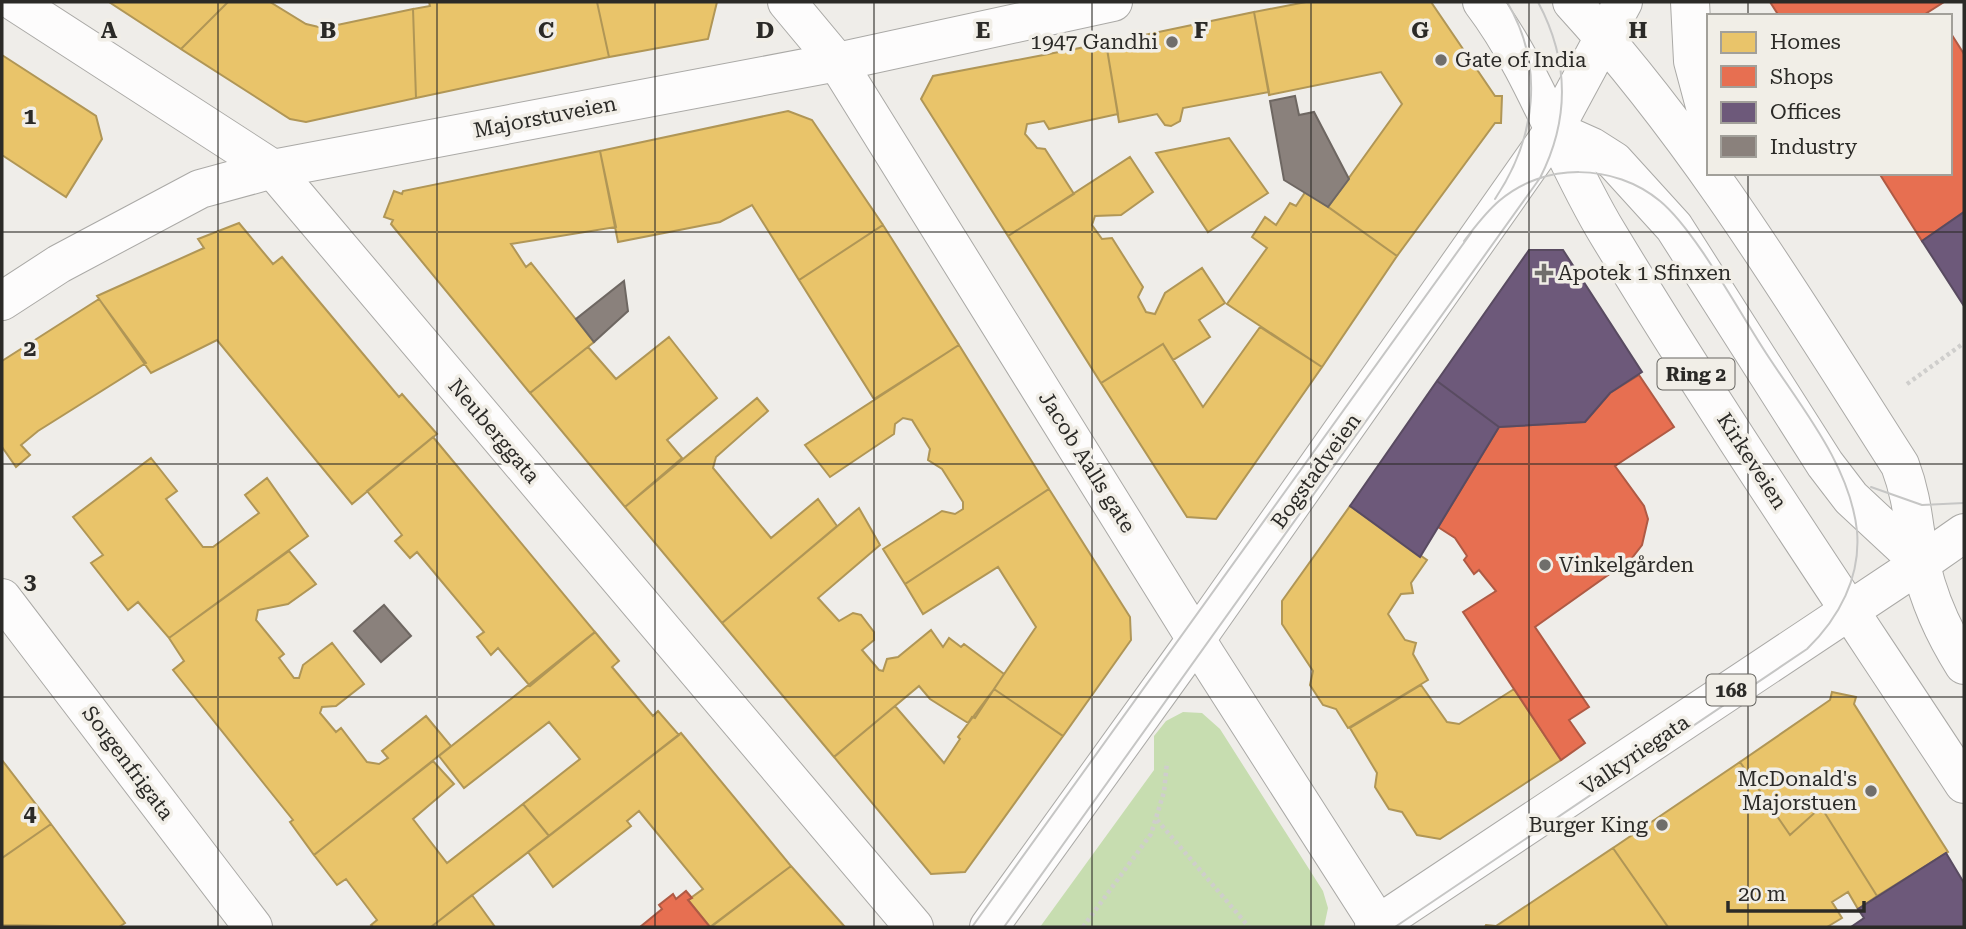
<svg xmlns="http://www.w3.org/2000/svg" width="1966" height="929" viewBox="0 0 1966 929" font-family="'Roboto Serif',serif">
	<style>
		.green { fill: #c7ddb0 }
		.homes { fill: #e9c46a; stroke: #b09656; stroke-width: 2 }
		.shops { fill: #e76f51; stroke: #af5a44; stroke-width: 2 }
		.offices { fill: #6d597a; stroke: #594b61; stroke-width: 2 }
		.industry { fill: #8a817c; stroke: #6e6762; stroke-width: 2 }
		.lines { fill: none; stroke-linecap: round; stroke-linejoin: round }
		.street-casing { stroke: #aaa9a6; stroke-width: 40 }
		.secondary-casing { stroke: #aaa9a6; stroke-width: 40 }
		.primary-casing { stroke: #aaa9a6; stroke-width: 40 }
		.path { stroke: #cfcecc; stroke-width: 4.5; stroke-dasharray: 3.5 3.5; stroke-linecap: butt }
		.street { stroke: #fdfcfc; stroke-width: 38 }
		.secondary { stroke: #fdfcfc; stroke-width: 38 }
		.primary { stroke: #fdfcfc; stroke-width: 38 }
		.tram { stroke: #c6c6c5; stroke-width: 2 }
		.grid { fill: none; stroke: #2b2a27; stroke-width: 2; stroke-opacity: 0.55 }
		.poi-dot { fill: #706e6b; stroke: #f1eee7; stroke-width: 2.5 }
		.labels { text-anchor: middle; stroke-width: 7; stroke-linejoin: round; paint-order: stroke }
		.shield { fill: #f1eee7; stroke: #666561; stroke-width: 2 }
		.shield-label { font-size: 19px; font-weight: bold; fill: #2b2a27 }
		.poi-label { font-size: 21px; fill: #2b2a27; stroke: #f1eee7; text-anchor: end }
		.street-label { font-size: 21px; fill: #2b2a27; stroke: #f1eee7 }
		.grid-label { font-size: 23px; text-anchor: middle; font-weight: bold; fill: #2b2a27; stroke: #f1eee7; stroke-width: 7; stroke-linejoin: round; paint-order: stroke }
	</style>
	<rect width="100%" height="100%" fill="#efede9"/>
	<path class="green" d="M1183,712L1202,713L1220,729L1323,891L1328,908L1324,927H1040L1154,770V736L1166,721Z"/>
	<path class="homes" d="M109,2H228L181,49Z
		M228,2H270L306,24L323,28L413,9L416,98L306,122L290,119L181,49Z
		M429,2H597L609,57L416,98L413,9L430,6Z
		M597,2H717L708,39L609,57Z
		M1306,2H1431L1495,96H1502L1501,123H1495L1397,256L1328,207L1402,104L1381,72L1269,95L1254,12Z
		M1254,12L1269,92L1183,108L1180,121L1171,126L1165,125L1157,114L1119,122L1106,43Z
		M1106,43L1118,114L1049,129L1044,121L1027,124L1025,134L1037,148L1045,149L1074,194L1008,236L921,99L933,76Z
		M2,55L96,116L102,139L66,197L2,155Z
		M788,111L812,120L883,225L799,280L752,205L720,222L618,242L600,151Z
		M1229,138L1268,193L1208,232L1156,153Z
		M600,151L616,227L511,244L526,267L531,263L594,342L530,393L391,224L393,220L384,217L394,191L402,194L403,191Z
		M1130,157L1153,192L1121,215L1095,216L1092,225L1102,239L1112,238L1143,287L1138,297L1146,312L1155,314L1165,293L1202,268L1225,303L1199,320L1210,337L1173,360L1163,344L1101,383L1008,236Z
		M1306,191L1397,256L1322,367L1227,304L1267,248L1252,237L1265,217L1276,225L1290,203L1296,206Z
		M239,223L273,264L282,257L399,397L402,394L437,434L352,504L217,340L151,373L97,296L204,248L198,239Z
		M883,225L959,345L874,399L799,280Z
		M99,299L146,363L38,431L21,445L30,455L16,467L2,447V361Z
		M1260,327L1322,367L1216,519L1187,517L1101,383L1163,344L1203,407Z
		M669,337L717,398L667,440L682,458L625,507L530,393L588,347L616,379Z
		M959,345L1049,489L905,584L883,549L942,511L955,514L963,509V502L942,469L928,460L930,449L912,420L903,418L895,424L894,434L830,477L805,445Z
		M757,398L768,411L716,457L713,468L771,538L818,499L837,526L722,623L625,507Z
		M433,437L595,632L530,686L498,648L491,655L477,637L484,632L417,552L410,558L395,541L402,535L367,491Z
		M151,458L177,491L166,499L203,547H213L259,513L245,495L267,478L308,536L169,638L138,602L128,610L91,563L103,555L73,517Z
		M1049,489L1130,617L1131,640L1063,736L994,689L1036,627L998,567L923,614L905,584Z
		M1350,506L1427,560L1411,583L1413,593L1401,594L1388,614L1405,640L1416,643L1413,654L1428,680L1348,728L1336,709L1323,705L1310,685L1313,671L1282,624V601Z
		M859,508L880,545L818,598L839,621L853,613L861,615L874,632V640L862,650L879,670L883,671L887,659L898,657L931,630L943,647L949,638L961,647L964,644L1004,674L975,718L972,717L968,723L930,699L919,686L834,757L722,623Z
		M289,551L316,584L288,604L258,610L256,620L284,654L279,658L294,678H299L303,665L332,643L364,684L336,706L322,707L320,713L336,732L341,728L367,762L379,764L388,758L382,751L426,716L451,746L314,855L290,822L293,820L173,670L184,661L169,638Z
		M595,632L619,661L612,667L653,716L658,711L679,735L549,836L523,804L580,759L549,722L464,788L439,756Z
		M1421,685L1447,722L1459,724L1514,689L1561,760L1440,839L1417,835L1402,812L1389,809L1375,787L1377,773L1350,728Z
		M994,689L1063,736L965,872L931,874L834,757L895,706L944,763L960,739L958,737Z
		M1832,692L1856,697L1854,704L1948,852L1877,896L1821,807L1790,835L1740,762L1830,700Z
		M681,733L791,866L710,927L688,900L703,889L639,811L627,821L631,826L553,887L528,852Z
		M2,760L51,824L2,858Z
		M433,761L454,784L413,819L447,863L523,804L549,836L431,927H373L371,925L377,920L346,879L337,885L314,855Z
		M1740,762L1790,835L1821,807L1877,896L1858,909L1848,892L1832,902L1842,918L1827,927H1668L1613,848Z
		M51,824L125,923L119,927L2,925V858Z
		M1613,848L1668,927H1485L1486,925L1496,926Z
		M791,866L845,927H711Z
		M472,895L495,927H431Z"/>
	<path class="shops" d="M1770,2H1944L1922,16H1779Z
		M1950,32L1964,54V212L1922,241L1879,173H1950Z
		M1639,375L1674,427L1615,466L1644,506L1648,519L1642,545L1632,558L1535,627L1589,707L1569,720L1585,743L1561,760L1463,612L1496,591L1479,570L1474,574L1464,560L1467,556L1455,538L1438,527L1499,427L1585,422L1610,393Z
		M686,891L692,898L688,900L710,927H640L662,909L659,905L673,894L676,899Z"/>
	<path class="offices" d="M1964,212V306L1922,241Z
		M1529,250H1563L1642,372L1610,393L1585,422L1499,427L1437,381Z
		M1437,381L1499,427L1420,557L1350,506Z
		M1946,853L1964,883V927H1851L1864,918L1858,909Z"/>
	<path class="industry" d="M1295,96L1299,115L1314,112L1349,179L1328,207L1284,180L1270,101Z
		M624,281L628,311L594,342L576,319Z
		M384,605L411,636L381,662L354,631Z"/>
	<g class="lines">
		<defs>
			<path id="street" d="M15,2L273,169L914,927
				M787,2L837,62L1207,657L1380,927
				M2,598L253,927
				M1197,638L1554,130L1592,147L1614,161L1674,227L1825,464L1851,498L1921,563"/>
			<path id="secondary" d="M2,301L59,264L200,189L273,169L837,62L1113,2
				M1921,563L1964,533
				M989,927L1197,638"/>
			<path id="primary" d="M1482,2C1535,72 1562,159 1608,234C1721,421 1844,601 1964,784
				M1572,2C1700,142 1798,306 1900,465C1914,502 1913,529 1921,565C1929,600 1945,635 1964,665
				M1690,2L1693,61L1709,121
				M1554,130L1623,2
				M1374,927L1921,563"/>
		</defs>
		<use href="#street" class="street-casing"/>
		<use href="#secondary" class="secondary-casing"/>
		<use href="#primary" class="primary-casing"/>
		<path class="path" d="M1907,384L1964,343
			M1157,820L1249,927
			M1083,927L1151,834L1164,792L1167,762"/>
		<use href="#street" class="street"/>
		<use href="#secondary" class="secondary"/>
		<use href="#primary" class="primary"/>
		<path class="tram" d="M1495,199C1536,138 1545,66 1507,2
			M1871,487L1922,505L1964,503
			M972,927L1471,233
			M1004,927L1540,178C1570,119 1569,60 1538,2
			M1395,927L1807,649C1839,618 1861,577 1857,531C1850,465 1801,407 1766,353C1739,312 1696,231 1660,201C1614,163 1544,162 1499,201C1485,213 1475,227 1464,241"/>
	</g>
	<path class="grid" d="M218,2V927M437,2V927M655,2V927M874,2V927M1092,2V927M1311,2V927M1529,2V927M1748,2V16M1748,173V927M2,232H1964M2,464H1964M2,697H1964"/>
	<g class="poi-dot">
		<circle cx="1172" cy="42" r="7"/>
		<circle cx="1441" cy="60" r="7"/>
		<path d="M1540.5 262.5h7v7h7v7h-7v7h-7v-7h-7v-7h7z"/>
		<circle cx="1545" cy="565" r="7"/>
		<circle cx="1871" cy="791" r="7"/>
		<circle cx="1662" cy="825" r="7"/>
	</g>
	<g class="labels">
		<g class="shield">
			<rect x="1657.5" y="358.5" width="77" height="31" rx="5"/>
			<rect x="1706.5" y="674.5" width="49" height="31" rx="5"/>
		</g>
		<g class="shield-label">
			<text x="1696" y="381">Ring 2</text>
			<text x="1731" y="697">168</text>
		</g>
		<g class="poi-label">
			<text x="1158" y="49">1947 Gandhi</text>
			<text x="1455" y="67" text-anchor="start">Gate of India</text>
			<text x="1558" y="280" text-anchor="start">Apotek 1 Sfinxen</text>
			<text x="1559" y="572" text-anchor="start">Vinkelgården</text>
			<text x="1857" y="786">McDonald's<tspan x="1857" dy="24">Majorstuen</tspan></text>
			<text x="1648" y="832">Burger King</text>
		</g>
		<g class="street-label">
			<text transform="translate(545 117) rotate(-11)" y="7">Majorstuveien</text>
			<text transform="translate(494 431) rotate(50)" y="7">Neuberggata</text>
			<text transform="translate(1752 461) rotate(57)" y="7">Kirkeveien</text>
			<text transform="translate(1087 462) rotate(58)" y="7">Jacob Aalls gate</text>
			<text transform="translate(1316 471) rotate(-54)" y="7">Bogstadveien</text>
			<text transform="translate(1635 755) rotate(-34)" y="7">Valkyriegata</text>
			<text transform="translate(128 763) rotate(53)" y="7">Sorgenfrigata</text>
		</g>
	</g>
	<g class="grid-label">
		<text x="109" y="38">A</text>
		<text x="328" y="38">B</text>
		<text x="546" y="38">C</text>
		<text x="765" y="38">D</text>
		<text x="983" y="38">E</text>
		<text x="1201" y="38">F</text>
		<text x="1420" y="38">G</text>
		<text x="1638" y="38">H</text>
		<text x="30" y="124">1</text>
		<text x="30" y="356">2</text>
		<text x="30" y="589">3</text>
		<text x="30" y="821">4</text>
	</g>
	<rect width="1966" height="929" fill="none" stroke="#2b2a27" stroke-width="7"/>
	<rect x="1707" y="14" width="245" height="161" fill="#f1eee7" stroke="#a2a09a" stroke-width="2"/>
	<rect x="1721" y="32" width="35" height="21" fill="#e9c46a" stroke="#a2a09a" stroke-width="2"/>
	<text x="1770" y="49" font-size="21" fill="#2b2a27">Homes</text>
	<rect x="1721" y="66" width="35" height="21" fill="#e76f51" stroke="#a2a09a" stroke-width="2"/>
	<text x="1770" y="84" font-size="21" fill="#2b2a27">Shops</text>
	<rect x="1721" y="102" width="35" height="21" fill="#6d597a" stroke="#a2a09a" stroke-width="2"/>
	<text x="1770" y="119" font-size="21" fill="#2b2a27">Offices</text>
	<rect x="1721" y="136" width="35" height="21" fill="#8a817c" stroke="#a2a09a" stroke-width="2"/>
	<text x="1770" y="154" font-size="21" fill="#2b2a27">Industry</text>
	<path d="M1728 901v10h136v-10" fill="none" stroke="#2b2a27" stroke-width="3.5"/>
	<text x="1738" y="901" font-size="21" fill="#2b2a27" stroke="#f1eee7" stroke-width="5" paint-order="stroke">20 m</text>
</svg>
